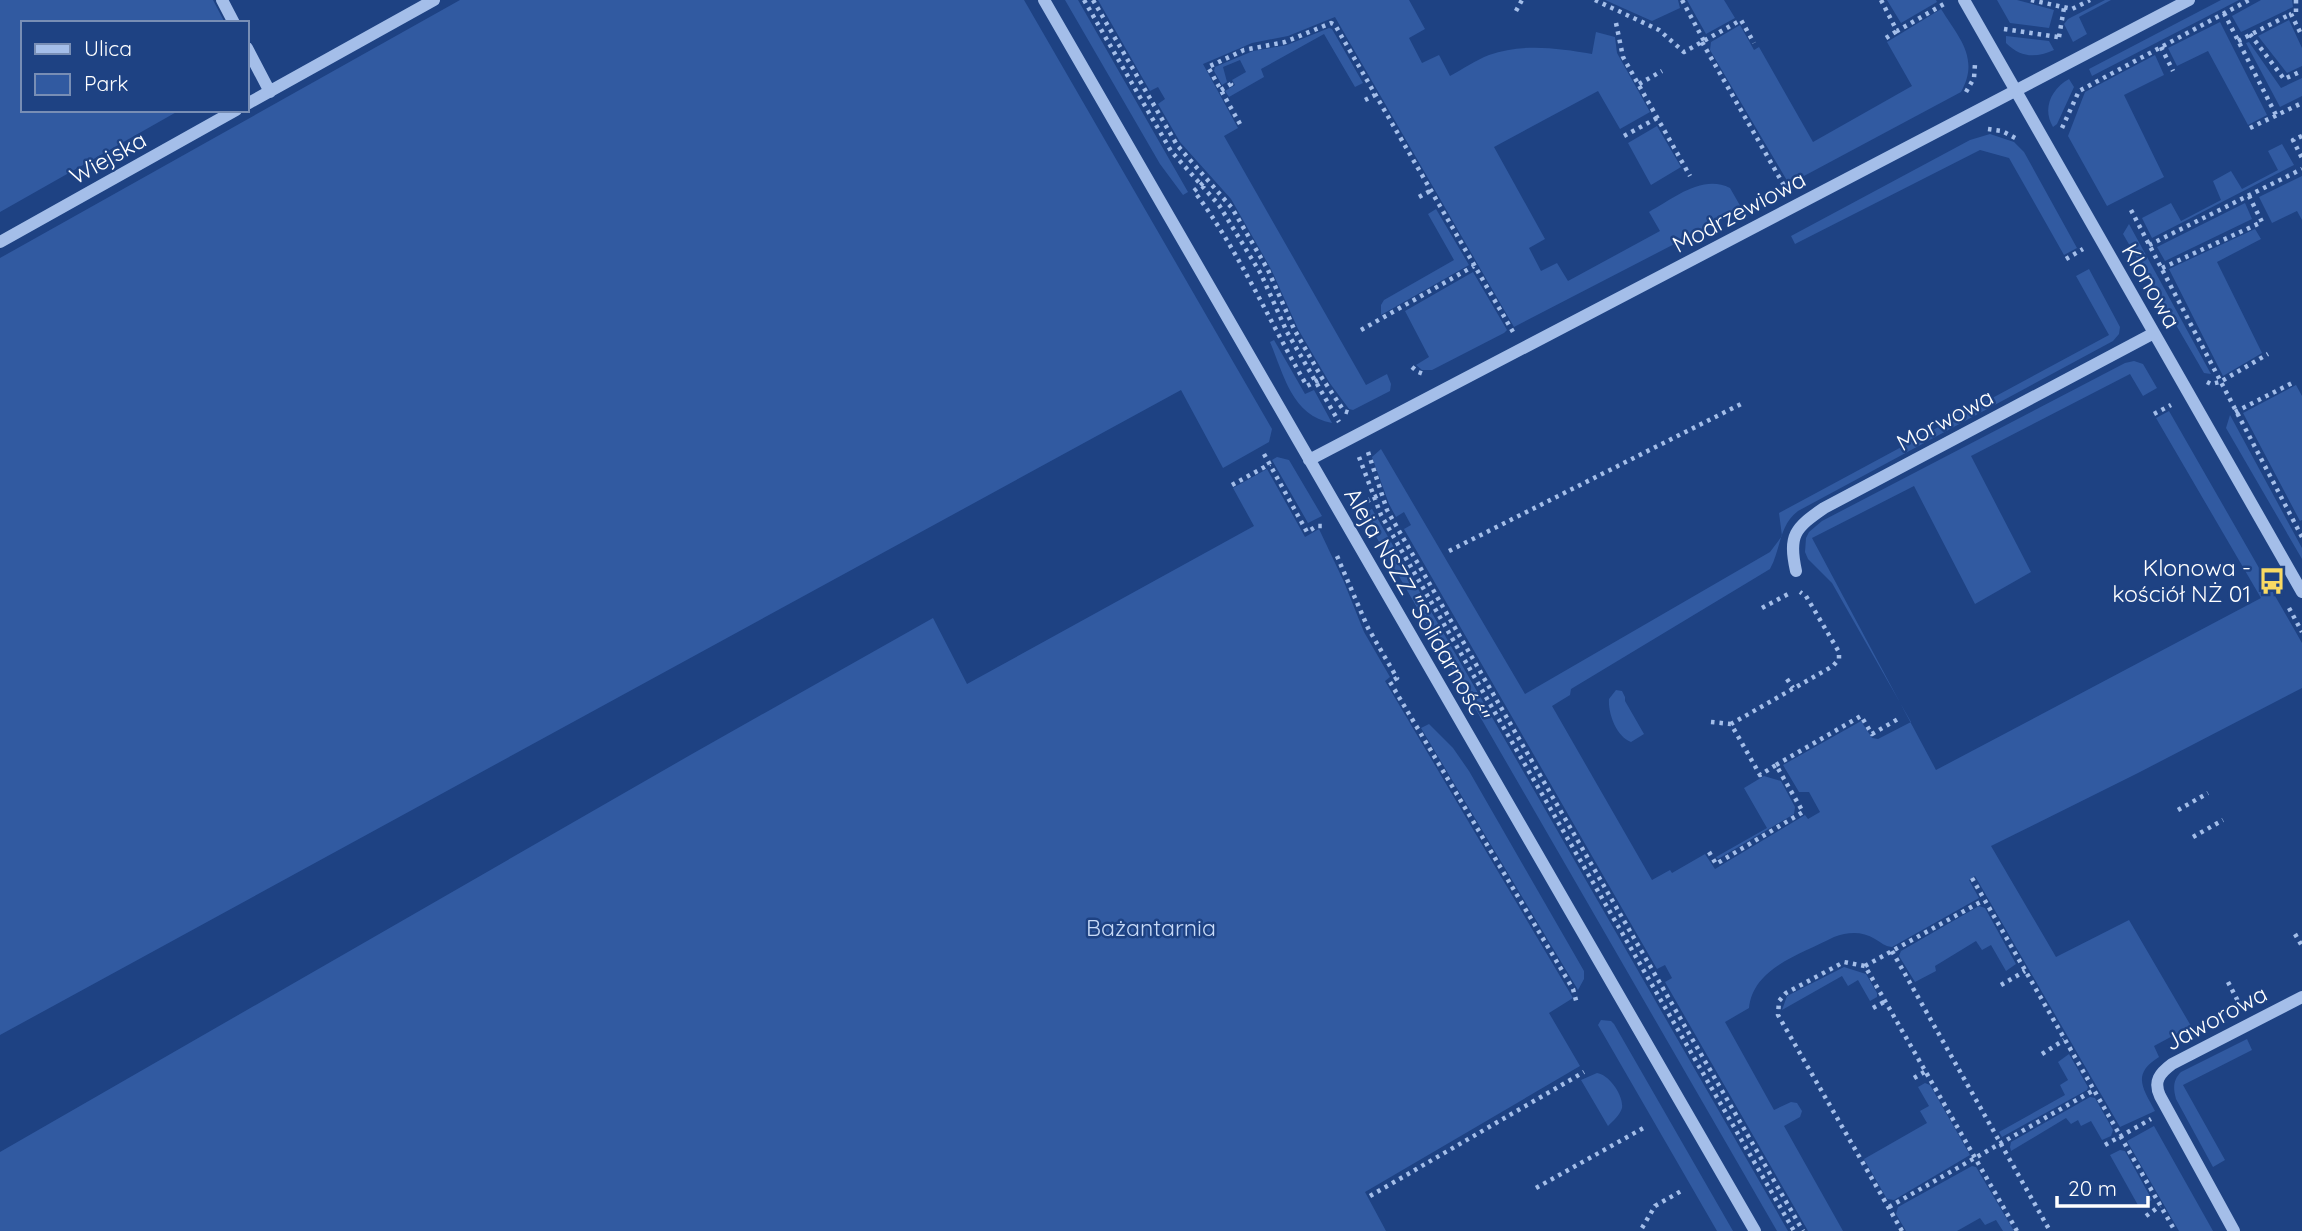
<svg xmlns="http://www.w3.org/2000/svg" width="2302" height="1231" viewBox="0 0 2302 1231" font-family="Quicksand,sans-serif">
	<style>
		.green { fill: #315aa1 }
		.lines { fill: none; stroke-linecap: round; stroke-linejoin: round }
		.path { stroke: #a4bee9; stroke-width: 4.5; stroke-dasharray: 3.5 5; stroke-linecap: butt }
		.minor { stroke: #a4bee9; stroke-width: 12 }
		.labels { text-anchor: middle; stroke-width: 5; stroke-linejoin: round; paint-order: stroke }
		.street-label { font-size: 23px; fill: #fff; stroke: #1e4283 }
		.poi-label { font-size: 23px; fill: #fff; stroke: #1e4283; text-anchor: end }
		.park-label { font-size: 23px; fill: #c8daf7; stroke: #1e4283 }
	</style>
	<rect width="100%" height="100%" fill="#1e4283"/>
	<path class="green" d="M0,0H213L225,23H23V110H180L0,212Z
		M460,0H1024L1272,429L1269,442L1223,468L1181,390L0,1035V258Z
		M1065,0H1078L1188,192L1183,195L1160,164Z
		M1098,0H1409L1425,29L1409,38L1422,63L1439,55L1450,76C1463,69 1476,60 1489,55C1522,43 1558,48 1592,54L1596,32L1615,37L1617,53L1650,112L1620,129L1598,91L1494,147L1545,239L1529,248L1541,271L1557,263L1568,281L1660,231L1649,212C1673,199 1702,174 1730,188L1742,209L1514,327L1335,17L1288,36L1252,43L1203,64L1238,128L1224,136L1366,385L1387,374L1391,384L1390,391L1353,410L1349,409L1329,382L1298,329L1271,269L1231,199L1180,142L1158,104L1165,99L1158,87L1150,91Z
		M1605,0H1678L1680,8L1652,21Z
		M1687,0H1724L1735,18L1706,34Z
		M1887,0H1936L1937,2L1901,23Z
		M1997,0H2017L2054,10L2049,28L2010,23Z
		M2105,0H2111L2079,17L2087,34L2073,42L2064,24L2068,19Z
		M2221,0H2239L2092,76L2089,69Z
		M2261,0H2292L2293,7L2241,32L2232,16Z
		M1941,9C1959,38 1980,58 1961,92L1789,184L1710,50L1711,42L1740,25L1754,50L1759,47L1813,142L1912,86L1887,42Z
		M2289,20L2302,48V66L2287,73L2258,36Z
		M2220,22L2267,115L2248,125L2208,51L2177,66L2168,48Z
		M1329,28L1332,29L1363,83L1355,87L1324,34L1261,69L1264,77L1229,97L1225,91L1235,85L1232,80L1246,72L1240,60L1223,67L1227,82L1222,85L1214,71L1215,67L1253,51L1287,45Z
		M2006,36L2049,41L2054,50C2036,58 2021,58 2006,43Z
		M2249,42L2281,88L2302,78V96L2280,107L2246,43Z
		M2155,55L2164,75L2124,95L2164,177L2107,206L2068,136L2085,92Z
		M2069,79L2074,87L2057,124L2053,127C2042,109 2051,89 2069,79Z
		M1657,126L1681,167L1651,185L1628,143Z
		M1990,134L2014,142L2024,152L2077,248L2064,255L2009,158L1980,150L1795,244L1791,236L1970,140Z
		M2282,144L2294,165L2152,238L2142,218L2171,203L2181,221L2221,200L2213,181L2231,171L2242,189L2278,170L2268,151Z
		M2302,176V220L2297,211L2272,223L2259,197Z
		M2245,203L2252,219L2165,261L2157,247Z
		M1436,209L1469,265L1381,315V305L1384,300L1454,260L1428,214Z
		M2129,224L2211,374L2204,373L2123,234Z
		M2255,229L2261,239L2217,262L2262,353L2223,376L2169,269Z
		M2089,269L2120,327L2119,334L2113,341L1798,511C1779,525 1781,549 1770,569L1571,689L1570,695L1552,706L1652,880L1670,870L1672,873L1705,854L1715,869L1805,815L1808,819L1820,812L1809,792H1799L1783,765L1861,721L1872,738L1878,739L1911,722L1832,583L1808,559L1805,552L1806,538L1809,532L1822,521L2125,363L2134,361L2143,364L2157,388L2143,396L2130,374L1971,456L2031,572L1975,604L1914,486L1812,538L1936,770L2261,598L2156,418L2169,411L2302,643V688L2138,773L1991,846L2056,957L2129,920L2191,1026L2154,1046L2159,1057C2132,1074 2142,1087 2155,1111L2120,1127L1975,876L1969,880L1979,898L1892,947C1884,946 1882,943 1875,939C1862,931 1848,932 1834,937C1802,954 1753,967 1749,1008L1725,1022L1774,1110L1791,1102L1797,1103L1802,1111L1800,1117L1784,1126L1843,1231H1808L1665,982L1672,978L1665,965L1657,969L1404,529L1411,525L1404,512L1396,517L1389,504L1372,457L1381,449L1525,694L1770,552L1782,536L1779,513L2109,335L2076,276Z
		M1473,272L1507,330L1504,333L1432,370H1422L1416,365L1429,357L1405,311Z
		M1274,340L1305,394L1314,390L1332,423C1292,416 1284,375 1270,342Z
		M2296,385L2302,396V520L2300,521L2243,413Z
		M2230,415L2302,548V559L2226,428Z
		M1277,457L1289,460L1322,516L1308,523L1272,460Z
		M1267,469L1305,537L1319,529L1344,582L1364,632L1390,677L1385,681L1573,998L1549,1013L1580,1066L1365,1192L1386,1231H0V1152L692,754L933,618L967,684L1254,526L1233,488Z
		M1372,509L1788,1231H1777L1363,514Z
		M1616,690L1622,691L1625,697V701L1644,734L1631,742C1616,736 1608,713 1609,699Z
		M1429,724L1453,748L1469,771L1584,971V979L1578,990L1421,728Z
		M1764,776L1781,781L1795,807L1794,814L1718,859L1716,857L1767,828L1744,788Z
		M1979,906L1985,908L2016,964L2006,971L1991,945L1982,950L1976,941L1935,966L1936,971L1915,982L1899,956L1901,951Z
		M1844,967L1866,974L1877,993V997L1870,1001L1858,980L1848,986L1842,976L1782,1010L1787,996Z
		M1601,1020L1611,1021L1614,1024L1733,1231H1717L1598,1025Z
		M2247,1039L2252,1050L2183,1085L2225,1160L2213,1167L2176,1099C2173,1088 2173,1080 2181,1072Z
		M2069,1054L2088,1087L2087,1090L2002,1137L1999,1132L2065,1095L2060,1085L2068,1080L2058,1062Z
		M1597,1073C1608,1074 1624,1095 1622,1108C1620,1115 1613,1121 1608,1126L1581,1080Z
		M1925,1083L1930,1085L1970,1155L1894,1200L1887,1199L1864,1159L1927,1123L1920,1111L1929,1106L1918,1087Z
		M2090,1097L2095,1098L2113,1130L2111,1136L2102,1140L2091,1121L2081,1126L2078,1120L2071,1124L2066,1118L2011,1151L2010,1147L2011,1142Z
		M2154,1126L2213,1231H2179L2127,1141Z
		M2120,1150L2125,1151L2152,1200L2139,1207L2110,1155Z
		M1972,1166L1976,1167L2014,1231H2003L1996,1220L1985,1225L1980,1218L1957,1231H1906L1896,1214L1898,1207Z"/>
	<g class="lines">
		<path class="path" d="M1084,0L1171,151L1219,205L1261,274L1287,332L1339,422
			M1093,0L1177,145L1232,208L1268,270L1294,329L1322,378L1344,411L1353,414
			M1595,0L1659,30L1684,52L1741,20L1754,43
			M1682,0L1704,41
			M1881,0L1897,31L1944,4
			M2031,0L2072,9L2090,0
			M2296,0V12L2291,14L2302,36
			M1516,11L1522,0
			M2224,13L2276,115
			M1616,23L1623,57L1690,176
			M2004,29L2058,37
			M2250,34L2284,79L2302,71
			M2059,37L2064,8
			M1886,38L1897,31
			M2238,41L2291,14
			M1702,42L1786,189
			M2161,47L2173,71
			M1639,84L1662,71
			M1221,90L1231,84L1229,81
			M1966,92L1974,78L1975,64
			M1365,100L1375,95
			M1240,124L1208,67L1244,50L1285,42L1331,23L1335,25L1513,332
			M2062,128L2079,91L2249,0
			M2250,128L2302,103
			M1988,129L2002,131L2019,140
			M1624,136L1657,118
			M2302,136L2293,140L2302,158
			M1203,183L1194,191C1239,251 1269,321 1307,386L1322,378
			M1419,197L1430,191
			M2131,210L2302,537
			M2149,245L2302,169
			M2066,259L2083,249
			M2162,268L2262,222L2249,196
			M1361,330L1474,266
			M1412,367L1418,372L1426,375
			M2207,382L2211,384L2220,382L2268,354
			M2235,412L2294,382
			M2154,414L2171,405
			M1368,452L1387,510L1803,1231
			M1264,454L1307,532L1317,526H1324
			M1359,457L1381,515L1794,1231
			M1232,485L1270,464
			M1359,505L1381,494
			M1449,551L1741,404
			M1337,556L1368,628L1397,678L1390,682L1573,989L1577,1004
			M1762,608L1792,592
			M2289,608L2302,632
			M1787,679L1793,688
			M1711,722L1731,724
			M1776,765L1861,716L1872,734L1898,719
			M2178,810L2208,793
			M2193,837L2223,820
			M1709,852L1716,864L1803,812L1776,765L1760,775L1731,724L1833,666L1839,659V652L1806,596L1800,592
			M1972,878L2175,1231
			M2295,934L2302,946
			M1892,951L2050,1231
			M1865,966L1984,900
			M2228,982L2241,1007
			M2001,985L2025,971
			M1873,1008L1886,1001
			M2042,1054L2064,1040
			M1914,1078L1926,1071
			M2105,1145L2151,1119
			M1536,1188L1647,1126
			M1370,1196L1584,1072
			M1889,1207L2094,1090
			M2146,1216L2160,1206
			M1642,1228L1655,1206L1683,1190
			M1902,1231L1778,1015L1779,1001L1786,993L1844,962L1865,966L2017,1231"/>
		<path class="minor" d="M222,0L234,23
			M1044,0L1755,1231
			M1964,0L2302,592
			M247,48L270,92
			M247,104L434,0
			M0,242L236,110
			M1309,460L2189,0
			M1796,571C1788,535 1795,528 1824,508L2154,333
			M2234,1231L2160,1096C2153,1081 2160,1073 2172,1064L2302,997"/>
	</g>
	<defs>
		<symbol id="bus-bare" viewBox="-9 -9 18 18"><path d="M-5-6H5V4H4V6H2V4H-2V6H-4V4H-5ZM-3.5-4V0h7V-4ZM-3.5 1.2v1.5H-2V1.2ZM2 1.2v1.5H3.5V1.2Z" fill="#f9da63" stroke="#1e4283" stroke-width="2.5" paint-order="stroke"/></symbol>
	</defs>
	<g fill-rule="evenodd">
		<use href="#bus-bare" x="2253" y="562" width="38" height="38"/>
	</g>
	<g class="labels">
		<g class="street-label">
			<text transform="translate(108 158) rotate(-29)" y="8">Wiejska</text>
			<text transform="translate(1739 212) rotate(-28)" y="8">Modrzewiowa</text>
			<text transform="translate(2151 286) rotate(60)" y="8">Klonowa</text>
			<text transform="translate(1945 420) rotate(-28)" y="8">Morwowa</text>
			<text transform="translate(1417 605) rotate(60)" y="8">Aleja NSZZ "Solidarność"</text>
			<text transform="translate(2216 1018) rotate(-28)" y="8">Jaworowa</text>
		</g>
		<g class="poi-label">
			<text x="2251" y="576">Klonowa -<tspan x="2251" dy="26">kościół NŻ 01</tspan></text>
		</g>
		<g class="park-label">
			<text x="1151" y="936">Bażantarnia</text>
		</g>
	</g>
	<rect x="21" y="21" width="228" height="91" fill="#1e4283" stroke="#788eb5" stroke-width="2"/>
	<rect x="35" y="44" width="35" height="10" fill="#a4bee9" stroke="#788eb5" stroke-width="2"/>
	<text x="84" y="56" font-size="21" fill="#ffffff">Ulica</text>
	<rect x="35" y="74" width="35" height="21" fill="#315aa1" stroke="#788eb5" stroke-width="2"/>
	<text x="84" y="91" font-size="21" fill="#ffffff">Park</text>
	<path d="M2057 1196v10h91v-10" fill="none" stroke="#ffffff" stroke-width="3.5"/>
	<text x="2068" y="1196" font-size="21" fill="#ffffff" stroke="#1e4283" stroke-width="5" paint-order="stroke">20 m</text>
</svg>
